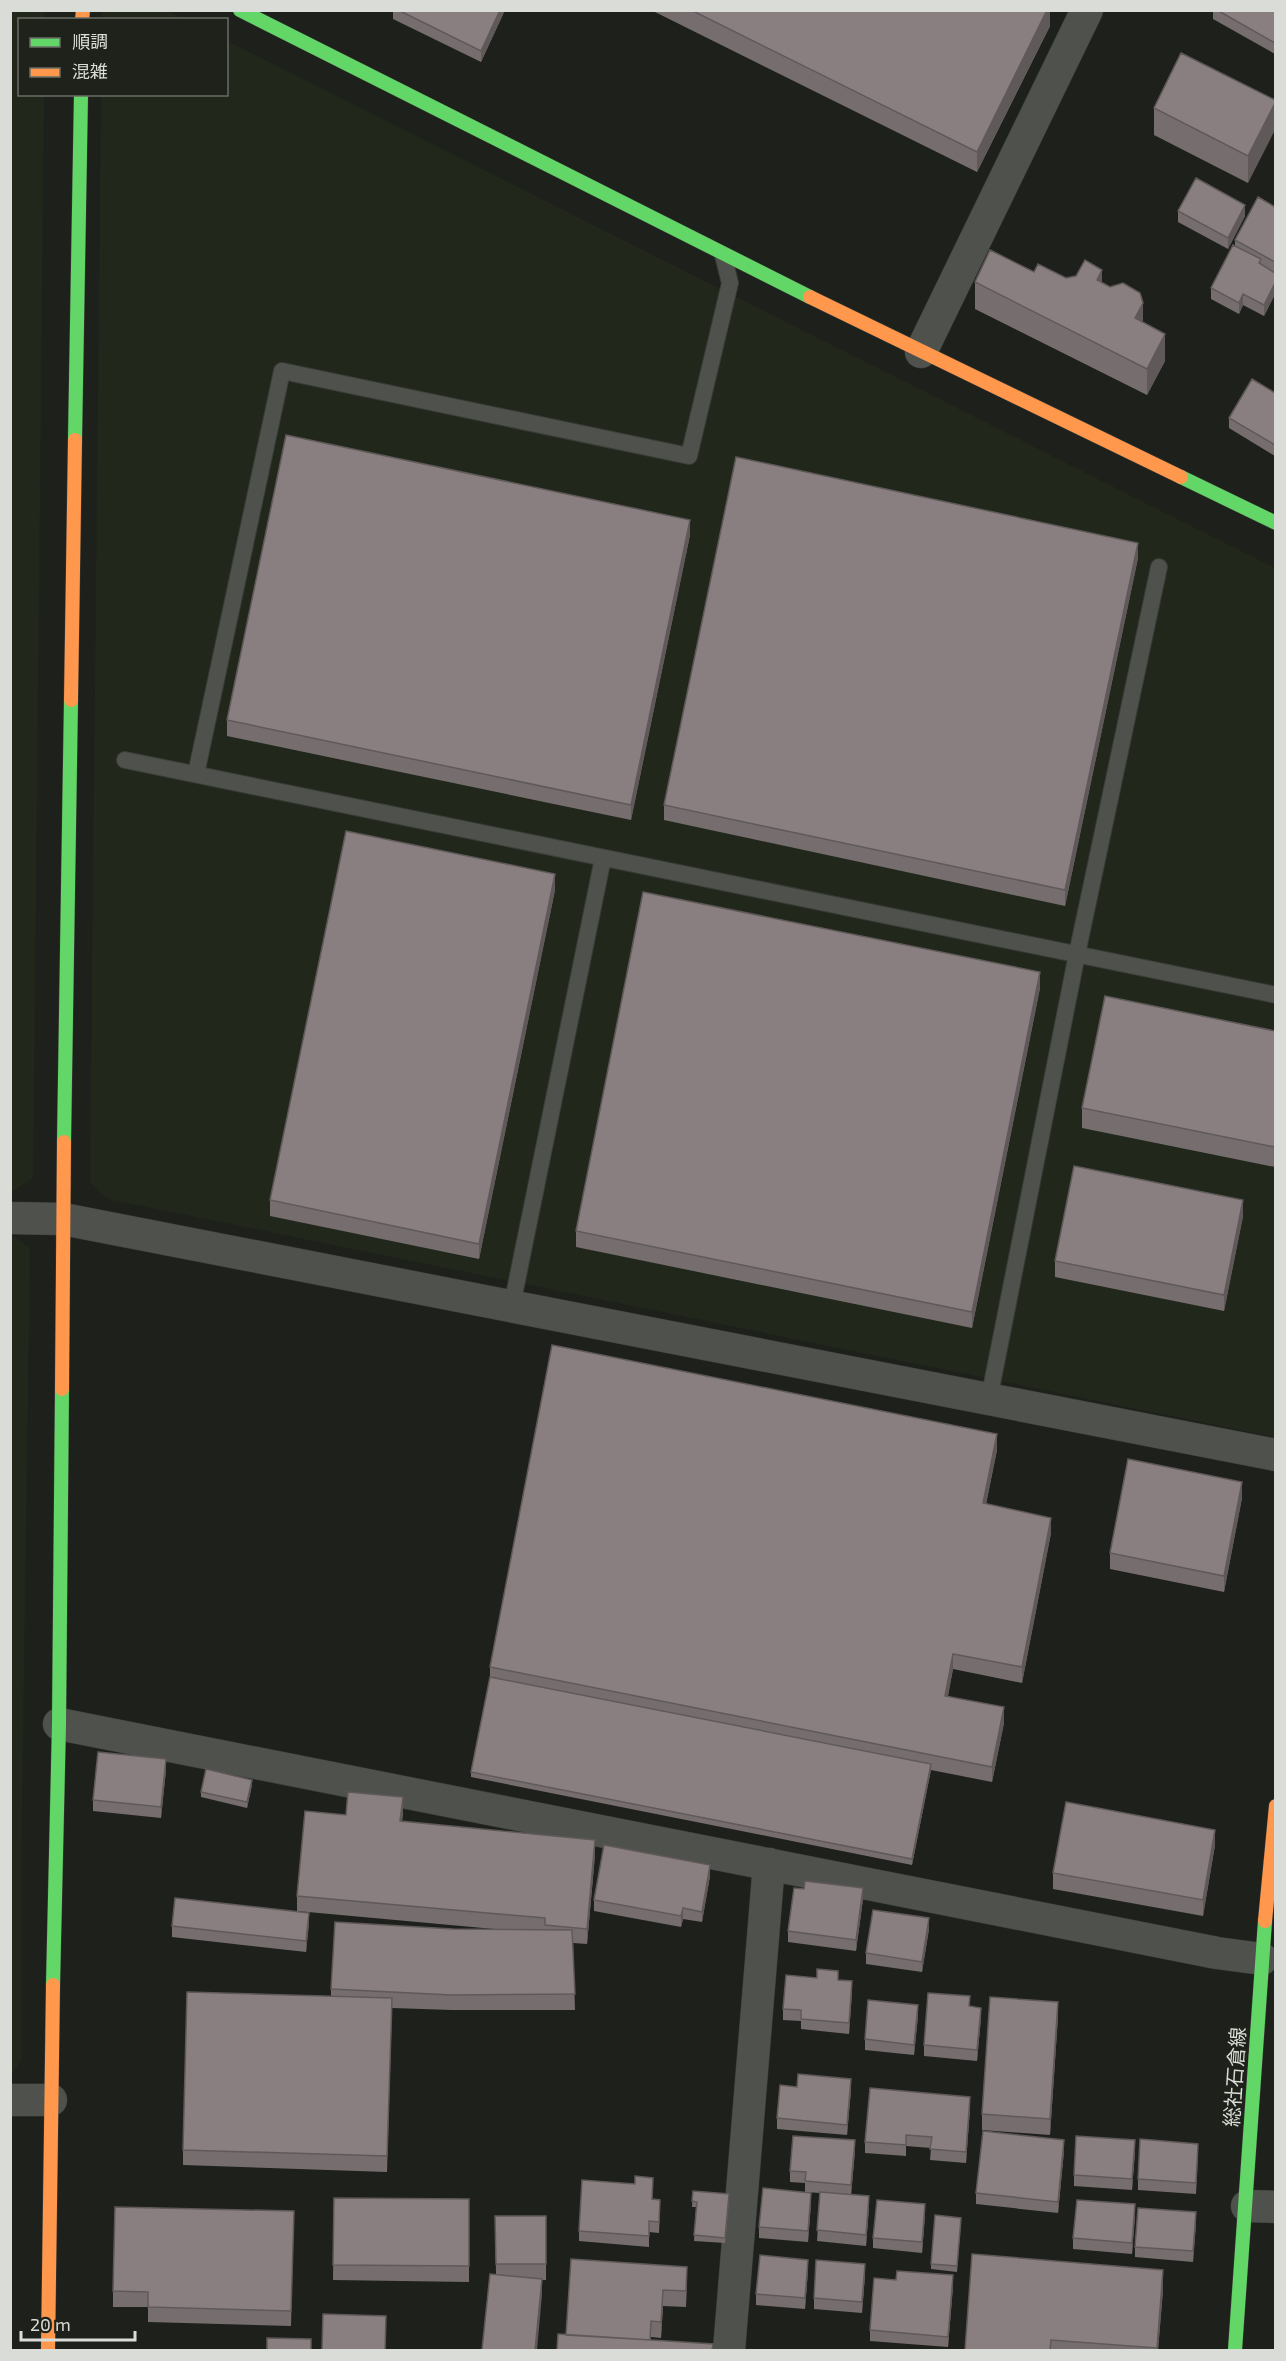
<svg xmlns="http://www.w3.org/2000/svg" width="1286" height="2361" viewBox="0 0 1286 2361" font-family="'Exo 2','Noto Sans JP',sans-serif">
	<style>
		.built { fill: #21281b }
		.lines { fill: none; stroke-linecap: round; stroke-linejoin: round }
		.lane-casing { stroke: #3a3c38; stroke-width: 18 }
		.street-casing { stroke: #3a3c38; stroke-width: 33 }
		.fast-casing { stroke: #3a3c38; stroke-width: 15 }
		.slow-casing { stroke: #3a3c38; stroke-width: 15 }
		.lane { stroke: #4f514d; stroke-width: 16 }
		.street { stroke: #4f514d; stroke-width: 32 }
		.fast { stroke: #63d668; stroke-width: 14 }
		.slow { stroke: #ff974d; stroke-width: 14 }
		.wall { fill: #766d6f }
		.shaded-wall { fill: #60595a }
		.building { fill: #897f81; stroke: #60595a; stroke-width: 1.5 }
		.labels { text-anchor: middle; stroke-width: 6; stroke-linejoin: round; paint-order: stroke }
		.street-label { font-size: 20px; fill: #daddd7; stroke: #1e221a }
	</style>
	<rect width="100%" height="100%" fill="#1e201c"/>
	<path class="built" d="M44,10V19L20,20V94L44,95L33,1178L15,1190H11L10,11Z
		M102,11H167L184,19H102Z
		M227,41L1275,568V1437L108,1199L90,1182L101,95L226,94Z
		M11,1234L30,1249L21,1874V2061L11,2074Z"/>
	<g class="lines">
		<defs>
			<path id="lane" d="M125,760L1276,995
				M196,774L282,371L689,456L730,283L723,255
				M512,1305L603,858
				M989,1399L1077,954L1159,567"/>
			<path id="street" d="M921,352L1087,10
				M10,1218L63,1219L1276,1455
				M59,1724L1217,1953L1262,1959
				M10,2100H51
				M1247,2206L1276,2207
				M729,2350L769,1864"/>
			<path id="fast" d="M240,10L810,297
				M75,440L81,94
				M1181,477L1276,523
				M64,1142L71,700
				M53,1985L59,1724L62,1389
				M1235,2350L1265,1921"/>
			<path id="slow" d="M82,20L83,10
				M810,297L1181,477
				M71,700L75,440
				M62,1389L64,1142
				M1265,1921L1276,1806
				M48,2350L53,1985"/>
		</defs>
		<use href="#lane" class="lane-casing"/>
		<use href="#street" class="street-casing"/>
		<use href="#fast" class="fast-casing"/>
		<use href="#slow" class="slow-casing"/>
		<use href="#lane" class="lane"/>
		<use href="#street" class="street"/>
		<use href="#fast" class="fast"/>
		<use href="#slow" class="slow"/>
	</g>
	<path class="wall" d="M393,10H505L481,62L393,19Z
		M651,10H1050V26L977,172Z
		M1213,10H1275V54L1213,19Z
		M1275,100L1248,183L1154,135V108Z
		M1275,207V294L1264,316L1243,305L1239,314L1211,299V288L1235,245V240Z
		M1178,211L1245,216L1228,249L1178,222Z
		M1034,272L1066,278L1102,283L1143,323L1165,361L1147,395L975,309V282Z
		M1275,393V456L1229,428V418Z
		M690,535L631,820L227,736V720Z
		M1138,558L1065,906L664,820V805Z
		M555,890L479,1259L270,1216V1200Z
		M1040,988L972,1328L576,1247V1231Z
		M1275,1031V1167L1082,1128V1108Z
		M1243,1216L1224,1311L1055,1277V1261Z
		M997,1450L986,1504L1051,1533L1022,1683L953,1669L948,1696L1004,1723L992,1782L931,1770L912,1865L471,1777V1772L490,1677V1667Z
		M1242,1498L1224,1592L1110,1569V1553Z
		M166,1770L161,1818L93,1811V1800Z
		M252,1785L247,1808L201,1797V1792Z
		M403,1813L402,1821L595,1855L587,1944L573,1943L575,2010H452L392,2008L387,2172L183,2165V2150L331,1996V1989L453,1929H494L297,1911V1896L346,1815Z
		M1215,1845L1203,1916L1053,1889V1873Z
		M710,1876L702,1922L683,1919L681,1927L594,1911V1900Z
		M863,1899L856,1951L788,1942V1931Z
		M309,1923L306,1952L172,1937V1926Z
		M929,1929L922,1972L866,1964V1953Z
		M838,1980L852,1992L849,2034L801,2029V2021L783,2020V2009Z
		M970,2006L981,2018L977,2061L924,2056V2045Z
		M918,2016L914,2055L865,2050V2039Z
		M1058,2017L1050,2135L982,2130V2114Z
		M797,2087L851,2090L847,2135L777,2129V2118Z
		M970,2108L966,2163L930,2160L931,2148L906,2146V2156L865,2153V2142Z
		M855,2151L851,2195L869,2207L866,2246L817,2241L820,2193L805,2192V2183L790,2182V2171Z
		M1064,2151L1058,2213L976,2204V2193Z
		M1135,2151L1132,2190L1074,2186V2175Z
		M1198,2155L1196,2194L1138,2190V2179Z
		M653,2188L652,2199L660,2210L659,2233L649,2232V2247L579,2241V2231Z
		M693,2191L729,2200L725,2243L694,2241L696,2207H692Z
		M334,2198L469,2199V2282L333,2280Z
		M811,2203L808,2242L759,2238V2227Z
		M294,2211L291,2326L148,2322V2307H113V2291Z
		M925,2215L922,2253L873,2248V2238Z
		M1135,2215L1132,2254L1073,2249V2238Z
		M495,2216H546V2280H542V2295L496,2274Z
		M961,2223L957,2272L931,2269V2264Z
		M1196,2223L1193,2262L1135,2257V2247Z
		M571,2259L687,2283L686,2307L663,2306L661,2338L651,2337V2340L566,2335Z
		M808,2270L805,2309L756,2305V2294Z
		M865,2275L862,2313L814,2309V2298Z
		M953,2286L948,2347L870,2341V2330Z
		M1163,2290L1158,2350H965Z"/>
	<path class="shaded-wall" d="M500,10H505L481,62V51Z
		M1047,10H1050V26L977,172V152Z
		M1275,103V130L1248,183V156Z
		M1245,205V216L1228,249V238Z
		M1102,270V297L1097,280Z
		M1275,283V294L1264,316V305Z
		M1243,294V305L1239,314V303Z
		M1143,303V330L1135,318Z
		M1165,334V361L1147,395V369Z
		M690,520V535L631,820V805Z
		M1138,543V558L1065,906V890Z
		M555,874V890L479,1259V1244Z
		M1040,972V988L972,1328V1312Z
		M1243,1200V1216L1224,1311V1295Z
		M997,1434V1450L983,1519V1503Z
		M1242,1482V1498L1224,1592V1576Z
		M1051,1518V1533L1022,1683V1667Z
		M953,1654V1669L945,1711V1696Z
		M1004,1707V1723L992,1782V1767Z
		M166,1759V1770L161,1818V1807Z
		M931,1764V1770L912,1865V1859Z
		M252,1780V1785L247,1808V1802Z
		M403,1797V1813L400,1837V1821Z
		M1215,1830V1845L1203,1916V1900Z
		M595,1840V1855L587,1944V1929Z
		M710,1865V1876L702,1922V1912Z
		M863,1888V1899L856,1951V1940Z
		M683,1908V1919L681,1927V1916Z
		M309,1913V1923L306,1952V1941Z
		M929,1918V1929L922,1972V1962Z
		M852,1981V1992L849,2034V2023Z
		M1058,2002V2017L1050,2135V2119Z
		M918,2005V2016L914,2055V2045Z
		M981,2008V2018L977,2061V2050Z
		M851,2079V2090L847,2135V2125Z
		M970,2097V2108L966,2163V2152Z
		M855,2140V2151L851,2195V2185Z
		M1064,2140V2151L1058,2213V2202Z
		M1135,2140V2151L1132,2190V2179Z
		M811,2193V2203L808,2242V2231Z
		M869,2196V2207L866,2246V2235Z
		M925,2204V2215L922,2253V2242Z
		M1135,2204V2215L1132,2254V2243Z
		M1196,2212V2223L1193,2262V2251Z
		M808,2260V2270L805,2309V2298Z
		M865,2264V2275L862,2313V2302Z
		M1163,2270V2290L1158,2350H1157Z
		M953,2275V2286L948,2347V2337Z
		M542,2279V2295L537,2350H535Z
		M663,2290V2306L661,2338V2322Z"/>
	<path class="building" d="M398,10H500L481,51Z
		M691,10H1047L977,152Z
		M1217,10H1275V43Z
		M1181,53L1275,100V103L1248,156L1154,108Z
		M1196,178L1245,205L1228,238L1178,211Z
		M1258,197L1275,207V262L1235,240Z
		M1233,245L1261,259L1259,263L1275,273V283L1264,305L1243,294L1239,303L1211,288Z
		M990,250L1034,272L1038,264L1066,278L1076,276L1085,260L1102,270L1097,280L1110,287L1123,283L1140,293L1143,303L1135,318L1165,334L1147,369L975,282Z
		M1252,379L1275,393V445L1229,418Z
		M286,435L690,520L631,805L227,720Z
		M736,457L1138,543L1065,890L664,805Z
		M346,831L555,874L479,1244L270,1200Z
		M643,892L1040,972L972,1312L576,1231Z
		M1105,996L1275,1031V1147L1082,1108Z
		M1074,1166L1243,1200L1224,1295L1055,1261Z
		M552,1345L997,1434L983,1503L1051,1518L1022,1667L953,1654L945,1696L1004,1707L992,1767L490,1667Z
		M1128,1459L1242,1482L1224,1576L1110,1553Z
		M490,1677L931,1764L912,1859L471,1772Z
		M98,1752L166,1759L161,1807L93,1800Z
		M206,1769L252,1780L247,1802L201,1792Z
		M348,1792L403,1797L400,1821L595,1840L587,1929L545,1925V1918L297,1896L305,1811L346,1815Z
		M1066,1802L1215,1830L1203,1900L1053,1873Z
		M604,1845L710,1865L702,1912L683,1908L681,1916L594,1900Z
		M805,1881L863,1888L856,1940L788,1931L794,1888L804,1889Z
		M175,1898L309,1913L306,1941L172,1926Z
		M873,1910L929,1918L922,1962L866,1953Z
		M335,1922L453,1929L572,1930L575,1994L452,1995L331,1989Z
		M817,1969L838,1971V1980L852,1981L849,2023L801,2019V2010L783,2009L786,1975L817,1978Z
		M187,1992L392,1998L387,2156L183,2150Z
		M928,1993L970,1996L969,2006L981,2008L977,2050L924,2045Z
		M990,1997L1058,2002L1050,2119L982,2114Z
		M868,2000L918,2005L914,2045L865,2039Z
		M798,2074L851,2079L847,2125L777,2118L780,2085L797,2087Z
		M870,2088L970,2097L966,2152L930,2149L932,2137L906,2135V2145L865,2142Z
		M983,2131L1064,2140L1058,2202L976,2193Z
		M793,2136L855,2140L851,2185L805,2181L806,2172L790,2171Z
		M1076,2136L1135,2140L1132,2179L1074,2175Z
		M1140,2139L1198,2144L1196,2183L1138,2179Z
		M635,2176L653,2178L652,2199L660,2200L659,2222L649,2221V2236L579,2231L582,2180L635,2184Z
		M763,2188L811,2193L808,2231L759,2227Z
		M693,2191L729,2194L725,2238L694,2235L697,2202L692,2201Z
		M820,2192L869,2196L866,2235L817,2230Z
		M334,2198L469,2199V2266L333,2265Z
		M877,2200L925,2204L922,2242L873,2238Z
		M1077,2200L1135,2204L1132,2243L1073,2238Z
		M115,2207L294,2211L291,2311L148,2307V2292L113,2291Z
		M1138,2208L1196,2212L1193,2251L1135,2247Z
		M935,2215L961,2218L957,2266L931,2264Z
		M495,2216H546V2264H496Z
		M972,2254L1163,2270L1157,2348L1051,2340L1050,2350H965Z
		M760,2255L808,2260L805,2298L756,2294Z
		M571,2259L687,2267L686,2291L663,2290L661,2322L651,2321L650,2340L566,2335Z
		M816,2260L865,2264L862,2302L814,2298Z
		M897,2271L953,2275L948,2337L870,2330L874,2278L896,2280Z
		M490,2274L542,2279L535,2350H482Z
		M323,2314L386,2316L385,2350H322Z
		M558,2334L713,2344L712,2350H557Z
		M267,2338L311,2339V2350H267Z"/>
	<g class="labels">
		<g class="street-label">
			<text transform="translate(1235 2077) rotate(-86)" y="7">総社石倉線</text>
		</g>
	</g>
	<rect width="1286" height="2361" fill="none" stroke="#daddd7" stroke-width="24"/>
	<rect x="18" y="18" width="210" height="78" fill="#1e221a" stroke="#696d66" stroke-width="1.5"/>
	<rect x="30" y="38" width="30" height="9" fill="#63d668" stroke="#696d66" stroke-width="1.5"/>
	<text x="72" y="48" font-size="18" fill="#daddd7">順調</text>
	<rect x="30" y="68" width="30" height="9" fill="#ff974d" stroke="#696d66" stroke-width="1.5"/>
	<text x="72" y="78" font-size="18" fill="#daddd7">混雑</text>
	<path d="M21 2331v9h114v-9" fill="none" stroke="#daddd7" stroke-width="3"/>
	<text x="30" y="2331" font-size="18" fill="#daddd7" stroke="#1e221a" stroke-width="4.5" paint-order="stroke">20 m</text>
</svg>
